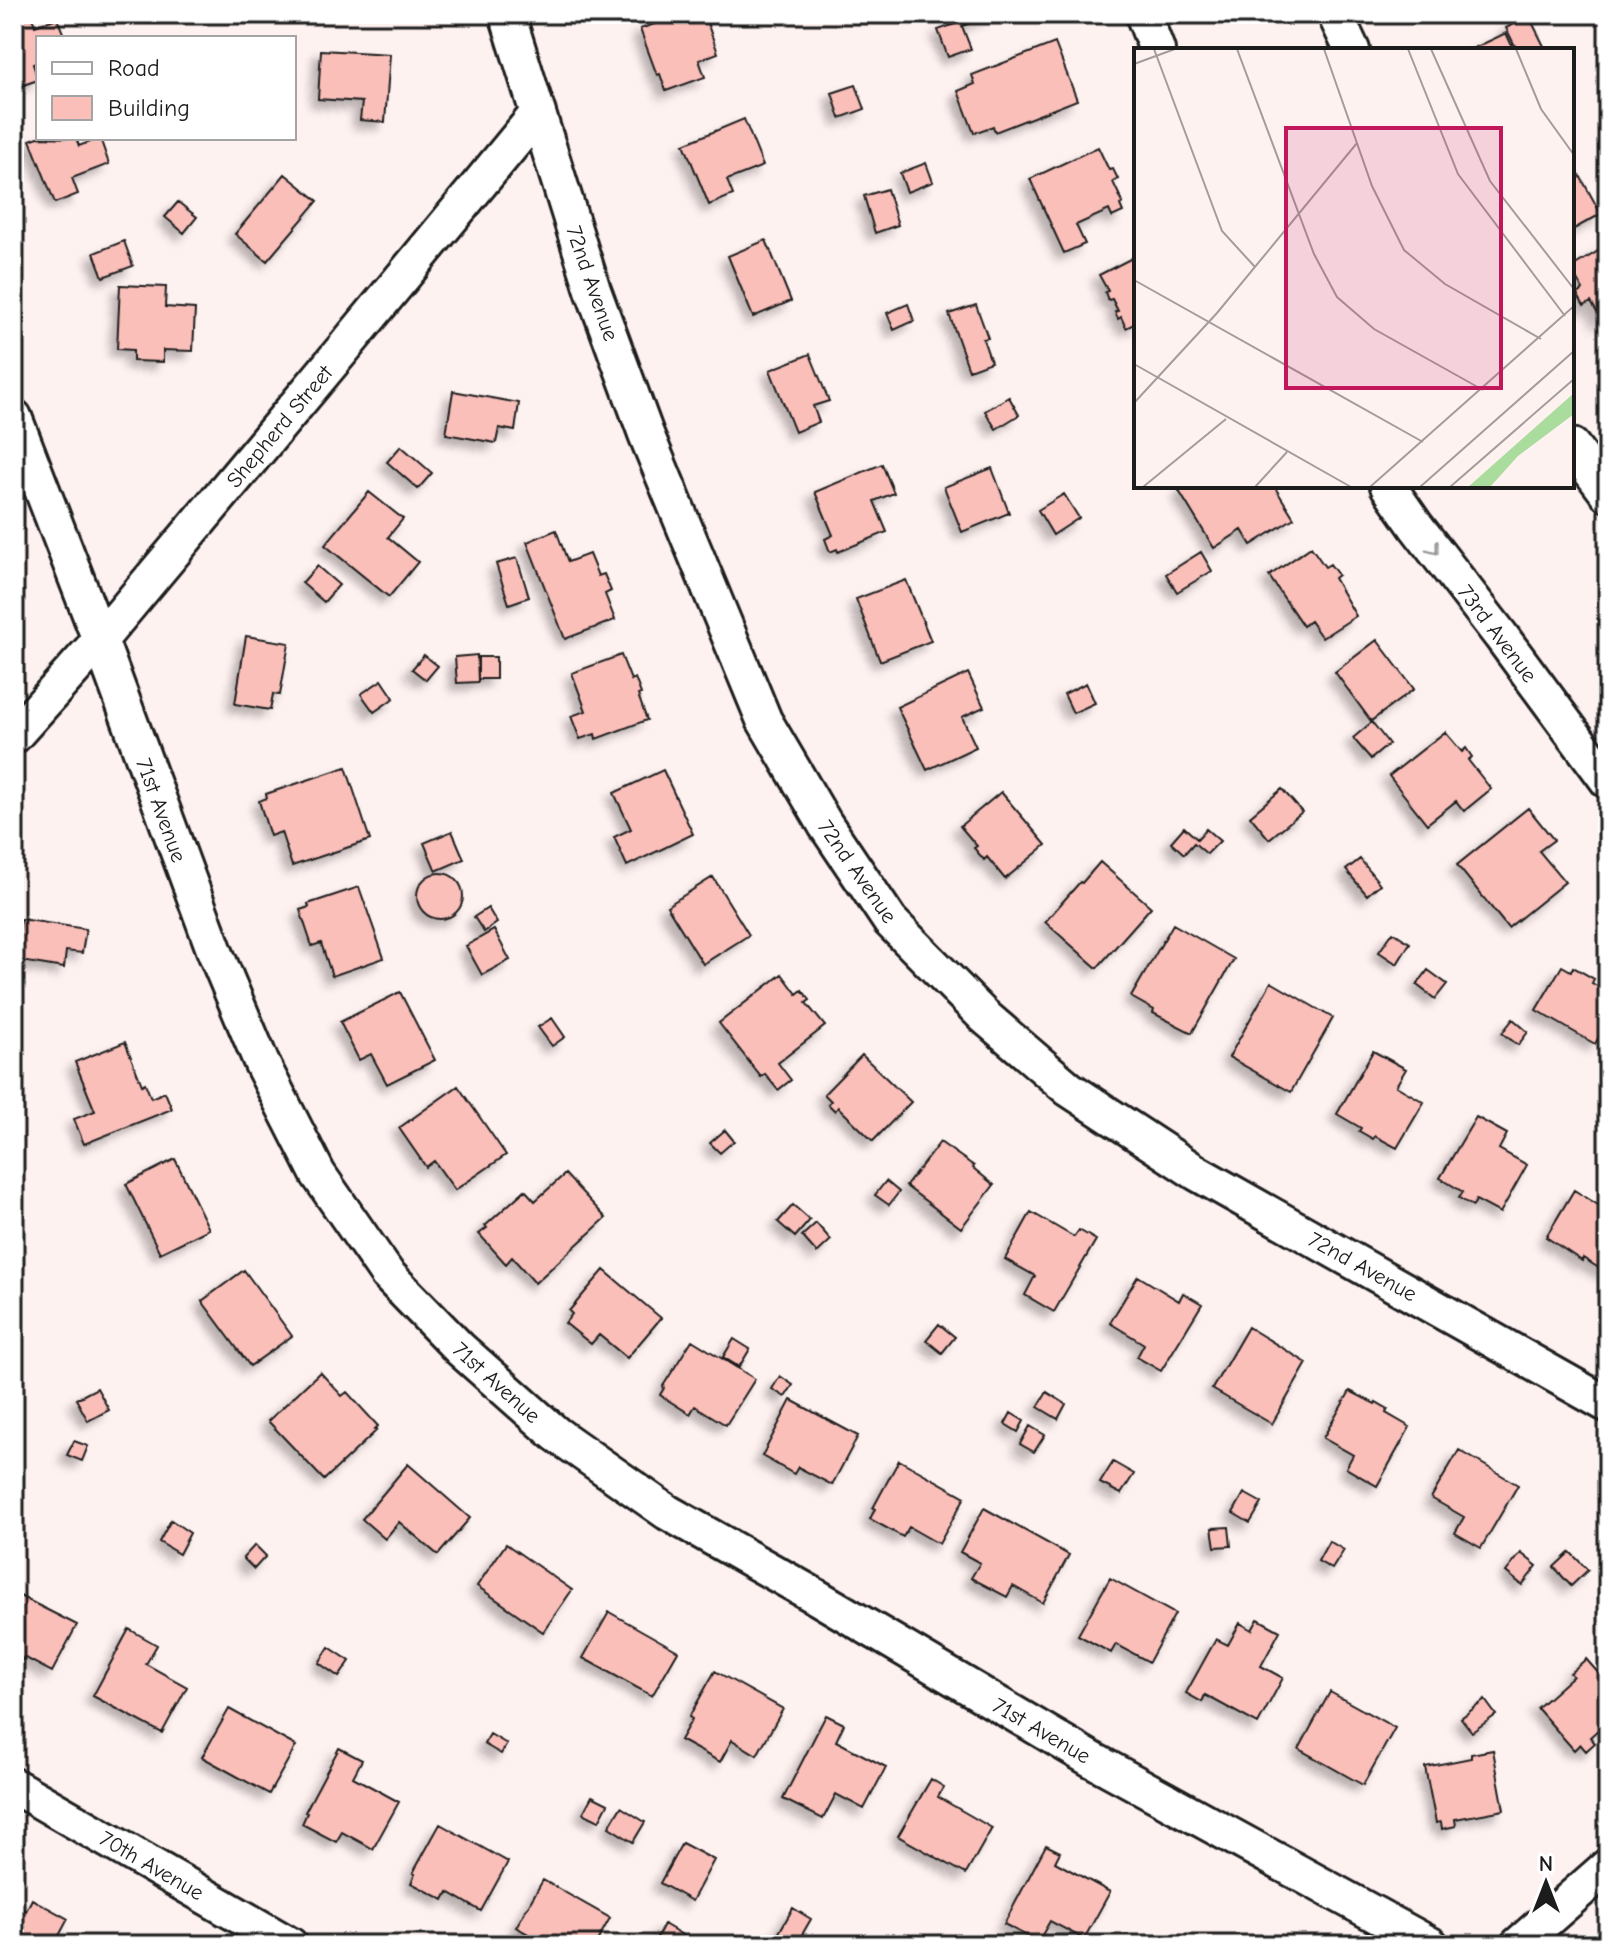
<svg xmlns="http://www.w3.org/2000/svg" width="1622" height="1959" viewBox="0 0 1622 1959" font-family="'Comic Neue',sans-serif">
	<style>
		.building { fill: #fbbfba; stroke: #1c1c1c; stroke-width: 2; filter: url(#shadow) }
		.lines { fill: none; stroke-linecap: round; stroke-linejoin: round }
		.minor-casing { stroke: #1c1c1c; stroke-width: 40 }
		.minor { stroke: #fff; stroke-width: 34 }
		.oneway { stroke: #999 }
		.labels { text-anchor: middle; stroke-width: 8; stroke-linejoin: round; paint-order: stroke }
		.street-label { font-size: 22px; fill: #1c1c1c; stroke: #fff }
		.inset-road { fill: none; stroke: #a49c9c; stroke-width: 2 }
		.view { fill: #c2185b; fill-opacity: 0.15; stroke: #c2185b; stroke-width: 4 }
		.inset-edge { fill: none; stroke: #1c1c1c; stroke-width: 4 }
	</style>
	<defs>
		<filter id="shadow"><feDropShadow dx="-7" dy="7" stdDeviation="4" flood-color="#0004"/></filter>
	</defs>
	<rect width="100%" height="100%" fill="#fef2f1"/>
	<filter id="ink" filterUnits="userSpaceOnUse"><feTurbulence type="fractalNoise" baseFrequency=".0125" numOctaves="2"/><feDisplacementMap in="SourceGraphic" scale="16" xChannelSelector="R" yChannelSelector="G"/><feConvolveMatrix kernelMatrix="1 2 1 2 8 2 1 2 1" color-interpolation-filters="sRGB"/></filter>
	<g filter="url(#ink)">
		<path class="building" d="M22,14H31L35,26L57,18L65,38H38V62L33,64L38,80L14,88V17Z
			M682,14H704L718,53L699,60L705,77L666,91L660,74L657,75L640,29Z
			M954,14H993L962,26L971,49L948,57L938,30L958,23Z
			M1529,16L1546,50H1517L1506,28Z
			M1506,33L1514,50H1470Z
			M1055,43L1077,100L995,132L993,126L974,133L958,91L975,84L972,75Z
			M321,50L390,54L385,122L360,120L362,102L318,99Z
			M856,85L865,109L840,118L832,93Z
			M744,119L763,166L727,180L733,195L709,205L684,144Z
			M38,137L76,138L79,146L100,138L109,164L72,178L78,194L55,203L30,140Z
			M1098,147L1109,170L1113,169L1118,179L1113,182L1123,203L1120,205L1123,212L1112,217L1109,210L1076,225L1085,244L1064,253L1030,179Z
			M1572,161L1601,214L1572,230Z
			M926,163L933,182L907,192L900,173Z
			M285,174L318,201L267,261L235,234Z
			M887,189L898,225L875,233L864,196Z
			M178,202L197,217L184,233L165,217Z
			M766,240L791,301L753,317L728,256Z
			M124,241L133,266L103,277L94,253Z
			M1608,245V318L1602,321L1591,302L1584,306L1577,294L1583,290L1572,272V267Z
			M1136,256V328L1134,324L1126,328L1121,317L1118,319L1115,312L1118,311L1112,299L1108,300L1105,292L1108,291L1099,275Z
			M120,285L166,287L165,307L195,309L193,351L163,350V362L133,361V350L117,349Z
			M908,304L914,321L894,330L887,313Z
			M976,305L988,338L983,339L991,362L969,370L949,314Z
			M810,354L829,401L813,406L819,422L795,432L770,370Z
			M453,391L519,403L515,431L499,428L496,443L446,434Z
			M1009,397L1019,415L996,429L985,411Z
			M401,446L432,473L418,489L387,462Z
			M882,464L894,493L874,501L887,532L838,552L837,549L830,552L825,539L833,535L815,492Z
			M992,468L1009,513L962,532L944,487Z
			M1187,486H1274L1294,518L1251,545L1242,530L1214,548L1179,491Z
			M369,492L403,519L388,537L418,562L389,597L325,545Z
			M1064,494L1079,518L1053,535L1038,510Z
			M556,530L568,562L589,554L598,576L604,574L611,591L605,594L615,620L565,639L527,542Z
			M1311,547L1325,567L1330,564L1338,575L1334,578L1356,616L1322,638L1310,621L1303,626L1269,576Z
			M1201,552L1212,571L1177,592L1166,574Z
			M517,558L529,597L509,604L496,564Z
			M317,566L339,585L324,602L302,583Z
			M906,580L931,641L880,661L856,599Z
			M246,636L289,643L280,695L273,694L270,710L235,704Z
			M1377,640L1414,689L1371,721L1335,672Z
			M424,655L438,666L426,680L412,669Z
			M477,655L478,682L457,683L455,657Z
			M621,655L631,680L635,678L641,694L638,695L647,720L596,739L595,734L580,739L571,716L586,711L572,673Z
			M478,657H496V679H478Z
			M968,673L984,707L962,717L976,747L927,770L897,707Z
			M382,680L394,698L374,712L361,694Z
			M1086,683L1095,703L1073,713L1064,694Z
			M1372,722L1389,744L1371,759L1353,738Z
			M1445,732L1462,752L1466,748L1472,757L1468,760L1491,789L1464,811L1456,801L1427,824L1389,776Z
			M346,767L370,840L292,866L281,832L270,836L259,801L267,798L266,794Z
			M663,770L693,834L627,866L614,837L631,829L614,793Z
			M1282,789L1302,812L1269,839L1250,816Z
			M1001,792L1046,845L1005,879L987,857L984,860L974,848L977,846L960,826Z
			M1528,808L1554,840L1539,851L1565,882L1508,928L1457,865Z
			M1184,827L1197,839L1206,829L1220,841L1207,854L1194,843L1184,854L1171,842Z
			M452,831L464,859L436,871L424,843Z
			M1360,859L1380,884L1367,895L1346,870Z
			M1100,862L1151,907L1097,968L1045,922L1080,882L1082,883Z
			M417 896a23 23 0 1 1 46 0a23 23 0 1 1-46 0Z
			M713,877L749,935L703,964L667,906Z
			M359,887L384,958L332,976L321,943L312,946L300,910L309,907L308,904Z
			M488,908L497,923L484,932L474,917Z
			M21,919L86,929L82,953L66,951L64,968L15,960Z
			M1173,924L1234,959L1192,1033L1153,1013L1154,1010L1131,997Z
			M494,930L510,960L482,975L466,946Z
			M1393,932L1410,943L1397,964L1379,952Z
			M1562,966L1571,971L1573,967L1594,979L1592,983L1608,992V1021L1595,1044L1536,1010Z
			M1428,970L1447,984L1435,999L1417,985Z
			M782,974L797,994L802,990L810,1000L806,1003L825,1026L778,1063L791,1080L778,1090L765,1074L761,1077L719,1023Z
			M1271,982L1333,1018L1291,1092L1229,1057Z
			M400,992L435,1060L387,1084L371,1054L359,1060L340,1022Z
			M552,1018L565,1037L552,1046L538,1027Z
			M1513,1019L1528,1032L1518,1045L1502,1033Z
			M125,1042L142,1085L145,1083L151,1098L165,1092L172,1109L84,1144L74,1119L95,1111L75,1062Z
			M1373,1051L1406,1069L1396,1086L1424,1102L1397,1148L1375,1136L1373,1139L1359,1131L1361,1128L1337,1114Z
			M862,1055L911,1102L873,1141L838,1107L835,1111L828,1104L831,1101L824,1094Z
			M458,1086L506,1155L455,1190L434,1161L426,1167L399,1128Z
			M1476,1117L1507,1134L1499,1149L1527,1165L1500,1213L1476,1200L1473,1206L1459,1198L1463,1192L1440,1178Z
			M725,1130L734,1141L720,1153L710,1143Z
			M940,1142L974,1166L973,1168L994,1185L961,1228L906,1186Z
			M175,1159L209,1229L160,1253L126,1184Z
			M565,1174L606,1218L535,1283L512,1257L506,1264L479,1234L487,1228L485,1226L525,1190L535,1201Z
			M886,1181L899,1192L889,1205L875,1195Z
			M1574,1190L1608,1211V1268L1605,1272L1583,1258L1582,1261L1546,1237Z
			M793,1205L810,1220L795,1237L778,1222Z
			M1031,1212L1074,1237L1079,1230L1096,1240L1054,1312L1025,1295L1035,1276L1005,1259Z
			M816,1223L831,1240L817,1253L802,1236Z
			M244,1270L292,1336L250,1366L202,1301Z
			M604,1270L661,1318L627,1358L599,1335L591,1344L565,1323L572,1314L569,1311Z
			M1138,1276L1179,1301L1183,1293L1202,1304L1161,1371L1137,1357L1144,1344L1110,1323Z
			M939,1324L955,1337L942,1353L926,1340Z
			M1248,1327L1307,1363L1272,1424L1212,1389Z
			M734,1339L750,1349L739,1367L723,1357Z
			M692,1340L755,1379L726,1425L695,1406L690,1414L660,1395L664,1388L663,1386Z
			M320,1372L342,1396L347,1392L378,1426L374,1430L376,1431L324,1480L268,1421Z
			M780,1376L793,1385L785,1397L772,1389Z
			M97,1388L109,1410L88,1421L76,1399Z
			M1350,1391L1375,1404L1376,1402L1388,1409L1386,1413L1410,1427L1377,1486L1346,1468L1353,1455L1323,1438Z
			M1047,1392L1066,1404L1058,1419L1038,1407Z
			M791,1400L858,1436L832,1485L798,1467L794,1474L762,1456Z
			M1011,1413L1024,1421L1018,1432L1005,1424Z
			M1030,1426L1045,1435L1034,1452L1020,1444Z
			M74,1441L88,1446L82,1461L67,1455Z
			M1459,1450L1518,1485L1481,1548L1455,1533L1464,1517L1431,1498Z
			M899,1460L965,1497L939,1544L909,1527L903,1537L870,1519L875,1509L873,1508Z
			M1113,1462L1134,1474L1121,1494L1100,1483Z
			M408,1464L470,1518L438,1555L399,1522L385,1539L362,1519Z
			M1244,1493L1262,1503L1250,1523L1233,1513Z
			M984,1508L1069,1555L1043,1603L1013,1586L1007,1597L971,1578L980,1563L960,1552Z
			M171,1520L190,1533L179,1554L159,1542Z
			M1229,1527L1231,1546L1215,1547L1212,1528Z
			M1329,1541L1344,1550L1332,1569L1318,1561Z
			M506,1544L572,1590L543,1632L477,1586Z
			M255,1545L266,1556L254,1569L243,1558Z
			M1570,1552L1588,1570L1571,1586L1554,1567Z
			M1521,1553L1537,1566L1522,1585L1506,1572Z
			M1110,1578L1175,1614L1149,1662L1116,1644L1111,1653L1078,1635Z
			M14,1593L77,1625L52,1672L24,1657L19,1665L14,1662Z
			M609,1612L678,1651L652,1696L583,1658Z
			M1258,1619L1280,1631L1261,1666L1283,1678L1258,1724L1205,1695L1202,1702L1186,1693L1216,1639L1228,1645L1240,1623L1252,1630Z
			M129,1629L157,1645L146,1664L187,1687L162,1733L93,1696Z
			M329,1647L350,1661L339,1677L319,1663Z
			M1586,1659L1608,1684V1721L1590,1737L1595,1743L1586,1751L1580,1744L1574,1750L1537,1708L1573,1676L1570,1673Z
			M715,1671L783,1709L757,1755L732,1740L720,1762L680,1740L692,1719L689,1717Z
			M1330,1692L1395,1728L1363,1785L1299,1749Z
			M1485,1700L1496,1715L1472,1732L1461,1718Z
			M229,1709L296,1746L269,1794L202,1757Z
			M826,1715L844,1724L836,1741L886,1767L864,1809L836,1794L823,1819L783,1799Z
			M490,1734L507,1744L501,1754L484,1744Z
			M339,1748L362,1760L353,1777L399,1802L373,1849L342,1832L336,1842L302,1824L307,1813L305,1812Z
			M1493,1750L1504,1810L1455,1819L1456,1826L1442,1829L1441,1822L1436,1823L1425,1767L1471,1758V1754Z
			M931,1779L944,1787L938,1797L992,1828L966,1874L898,1836Z
			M592,1796L608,1804L599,1821L583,1813Z
			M621,1807L645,1822L633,1842L609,1827Z
			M440,1824L508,1862L481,1911L448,1892L444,1900L411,1883L415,1874L413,1873Z
			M682,1843L714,1860L692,1901L660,1883Z
			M1046,1845L1060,1852L1055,1862L1110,1892L1084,1939L1050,1921L1038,1942L1004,1924Z
			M543,1880L610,1918L595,1945H548L516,1927Z
			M32,1899L68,1919L54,1945H14V1904L26,1911Z
			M793,1908L811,1919L796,1945L777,1936Z
			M664,1924L686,1937L681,1945H653Z"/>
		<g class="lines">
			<defs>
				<path id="minor" d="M507,14L593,290L646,434L764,720L825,824L890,921L984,1016L1069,1089L1197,1173L1608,1405
					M1143,14L1157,50
					M1335,14L1352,50
					M14,417L100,640L215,952L262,1064L318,1174L387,1274L460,1349L556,1434L667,1512L810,1593L1091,1759L1431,1945
					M1572,446L1608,494
					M1388,486L1416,526L1501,636L1608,781
					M14,736L100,640L344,348L538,113
					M14,1786L290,1945
					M1518,1945L1608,1866"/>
			</defs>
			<use href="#minor" class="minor-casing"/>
			<use href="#minor" class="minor"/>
		</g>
		<defs><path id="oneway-chevron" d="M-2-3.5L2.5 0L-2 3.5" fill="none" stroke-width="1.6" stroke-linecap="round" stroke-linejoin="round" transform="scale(2)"/></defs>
		<use class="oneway" href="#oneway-chevron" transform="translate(1434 549) rotate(52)"/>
	</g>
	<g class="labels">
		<g class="street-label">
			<text transform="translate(593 283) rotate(71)" y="8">72nd Avenue</text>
			<text transform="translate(279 426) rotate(-50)" y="8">Shepherd Street</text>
			<text transform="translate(1498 633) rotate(53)" y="8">73rd Avenue</text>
			<text transform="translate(162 810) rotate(70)" y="8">71st Avenue</text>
			<text transform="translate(858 871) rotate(55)" y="8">72nd Avenue</text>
			<text transform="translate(1363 1266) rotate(29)" y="8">72nd Avenue</text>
			<text transform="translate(497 1382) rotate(42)" y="8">71st Avenue</text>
			<text transform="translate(1042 1730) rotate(30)" y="8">71st Avenue</text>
			<text transform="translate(152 1865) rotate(30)" y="8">70th Avenue</text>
		</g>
	</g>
	<g transform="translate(1134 48)">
		<rect width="440" height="440" fill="#fef2f1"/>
		<path d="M440,345V366L384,408L356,439H334Z" fill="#aadc9d"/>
		<path class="inset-road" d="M20,1L88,183L121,219M103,1L180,206L203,249L240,281L349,342M190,1L238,138L270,202L311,236L407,291M274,1L324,126L431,268M297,1L356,133L440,241M382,1L407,61L440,107M0,16L41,1M0,232L289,394M0,316L217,439M0,355L83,265L223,95M9,439L92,371M121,439L153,404M236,439L440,258M286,439L440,303M316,439L440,331"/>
		<path class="view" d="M152,80H367V340H152Z"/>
		<rect width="440" height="440" class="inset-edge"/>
	</g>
	<rect width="1622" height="1959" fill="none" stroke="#fff" stroke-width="48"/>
	<rect x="24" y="24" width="1574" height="1911" fill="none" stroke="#1c1c1c" stroke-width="3" filter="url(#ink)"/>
	<rect x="36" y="36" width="260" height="104" fill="#ffffff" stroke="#a4a4a4" stroke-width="2"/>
	<rect x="52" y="62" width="40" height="12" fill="#ffffff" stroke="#a4a4a4" stroke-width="2"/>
	<text x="108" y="76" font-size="24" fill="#1c1c1c">Road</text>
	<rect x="52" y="96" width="40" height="24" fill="#fbbfba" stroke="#a4a4a4" stroke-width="2"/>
	<text x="108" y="116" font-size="24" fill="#1c1c1c">Building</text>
	<g transform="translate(1546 1883)" stroke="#ffffff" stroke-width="6" paint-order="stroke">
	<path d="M0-6L14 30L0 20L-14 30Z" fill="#1c1c1c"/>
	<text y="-12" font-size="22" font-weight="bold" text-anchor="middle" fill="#1c1c1c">N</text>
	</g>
</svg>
